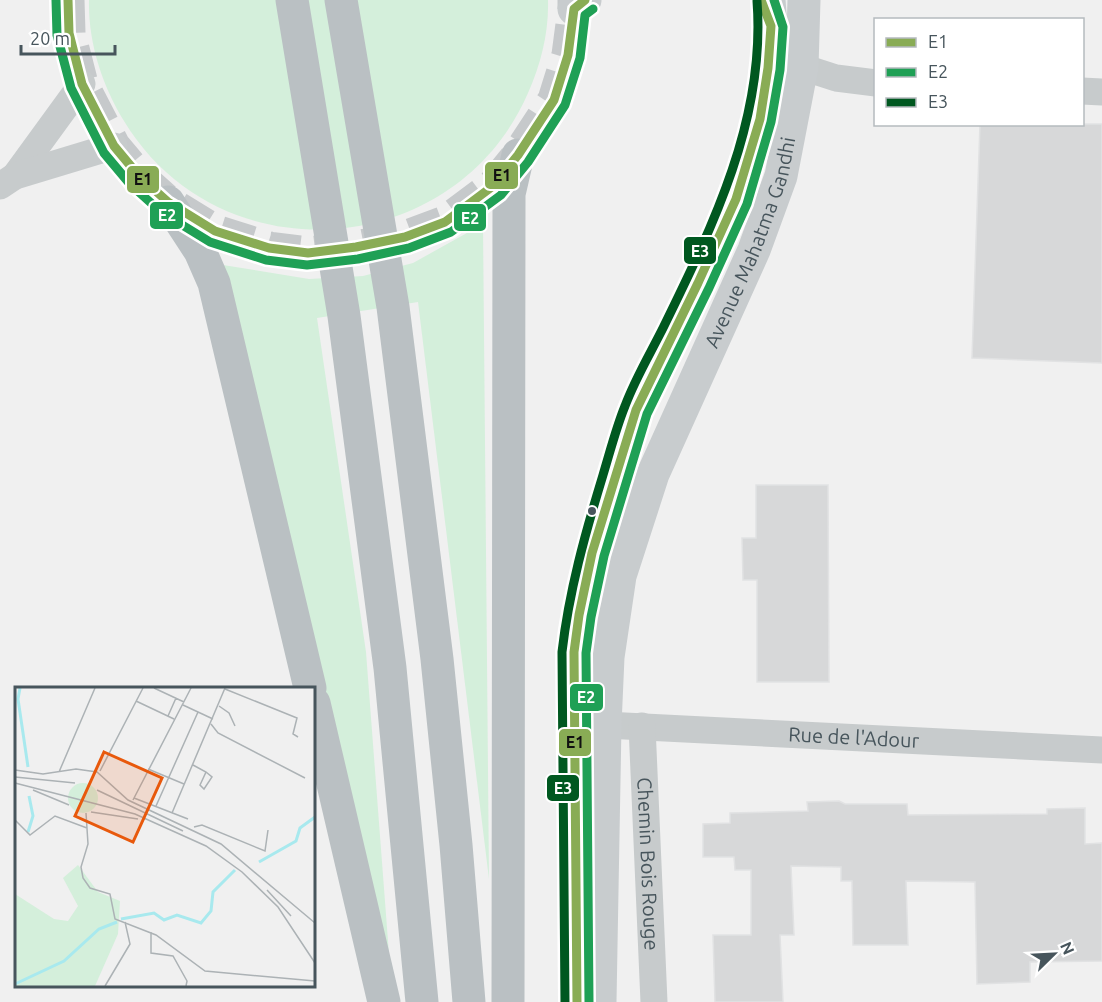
<svg xmlns="http://www.w3.org/2000/svg" width="1102" height="1002" viewBox="0 0 1102 1002" font-family="Ubuntu,sans-serif">
	<style>
		.green { fill: #d4efdb }
		.building { fill: #d7d8d9; stroke: #e1e2e3; stroke-width: 1.5 }
		.lines { fill: none; stroke-linecap: round; stroke-linejoin: round }
		.secondary-tunnel { stroke: #c6c9cb; stroke-width: 33; stroke-dasharray: 33 16; stroke-linecap: butt }
		.street { stroke: #c7cbcc; stroke-width: 27 }
		.secondary { stroke: #c8ccce; stroke-width: 33 }
		.highway { stroke: #bac0c3; stroke-width: 33 }
		.bus-1-casing { stroke: #fff; stroke-width: 14 }
		.bus-2-casing { stroke: #fff; stroke-width: 14 }
		.bus-3-casing { stroke: #fff; stroke-width: 14 }
		.bus-1 { stroke: #89ac55; stroke-width: 9 }
		.bus-2 { stroke: #1fa055; stroke-width: 9 }
		.bus-3 { stroke: #005820; stroke-width: 9 }
		.bus-dot { fill: #47555c; stroke: #fff; stroke-width: 2 }
		.labels { text-anchor: middle; stroke-width: 6; stroke-linejoin: round; paint-order: stroke }
		.street-label { font-size: 20px; fill: #47555c; stroke: #fff }
		.inset-river { fill: none; stroke: #a8e9ee; stroke-width: 3 }
		.inset-road { fill: none; stroke: #acb2b5; stroke-width: 1.5 }
		.view { fill: #e8590c; fill-opacity: 0.15; stroke: #e8590c; stroke-width: 3 }
		.inset-edge { fill: none; stroke: #47555c; stroke-width: 3 }
		.line-badge { stroke: #fff; stroke-width: 2 }
		.badge-label { font-size: 16px; text-anchor: middle; font-weight: bold; fill: #fff }
		.pale-badge-label { font-size: 16px; text-anchor: middle; font-weight: bold; fill: #111 }
	</style>
	<rect width="100%" height="100%" fill="#f0f0f0"/>
	<path class="green" d="M89,0H548C549,32 541,64 528,93C455,261 219,278 124,121C102,85 88,42 89,0Z
		M483,224L489,879L418,302L317,318L366,652L389,954L223,265L309,279L363,276L413,263Z"/>
	<path class="building" d="M980,124H1102V363L972,358Z
		M756,485H828L829,682H757V580H743L742,538H756Z
		M839,801L845,804H907L908,815L1047,814V809L1085,808V844L1102,843V961L1030,962V982L977,984L975,882L906,881L908,945H853L852,881H841V867L791,866L794,935H780L783,1002H715L713,935H751V870H735L734,857H703V824L730,823V813L808,811L807,802Z"/>
	<g class="lines">
		<path class="secondary-tunnel" d="M68,0L69,33L82,84L114,146L139,176L168,202L215,231L269,248L308,253L356,247L405,237L445,222L493,186L518,155L554,100L568,55L574,9V0"/>
		<g class="street">
			<path d="M802,67L836,78L876,83"/>
			<path d="M1082,91L1102,92"/>
			<path d="M15,176L82,84"/>
			<path d="M0,186L15,176L114,146"/>
			<path id="s1" d="M605,725L1102,750"/>
			<path id="s2" d="M642,726L654,1002"/>
		</g>
		<g class="secondary">
			<path d="M574,9L585,0"/>
			<path d="M577,1002L574,652L579,615L592,553L636,410L698,283L736,199L760,119L768,68L771,26L769,0"/>
			<path id="s3" d="M600,1002L605,725L608,657L620,576L653,474L754,250L781,176L802,67L804,0"/>
		</g>
		<path class="highway" d="M292,0L344,316L390,668L422,1002
			M341,0L393,307L437,659L456,845L469,1002
			M168,202L200,251L214,283L310,688
			M314,703L384,1002
			M508,1002L509,194L518,155"/>
		<defs>
			<path id="bus-1" d="M68,0L69,33L82,84L114,146L139,176L168,202L215,231L269,248L308,253L356,247L405,237L445,222L493,186L518,155L554,100L568,55L574,9L585,0
				M577,1002L574,652L579,615L592,553L636,410L698,283L736,199L760,119L768,68L771,26L761,0"/>
			<path id="bus-2" d="M56,0L57,35L71,88L104,153L130,184L161,212L210,242L266,260L307,265L358,259L409,248L451,232L501,195L528,162L565,105L580,58L585,15L593,9
				M589,1002L586,653L591,617L604,556L647,414L709,288L747,204L771,122L780,70L783,27L774,0"/>
			<path id="bus-3" d="M565,1002L562,652C569,591 585,534 603,475C610,452 616,428 625,406C635,379 650,354 663,328C713,226 766,118 757,1"/>
		</defs>
		<use href="#bus-1" class="bus-1-casing"/>
		<use href="#bus-2" class="bus-2-casing"/>
		<use href="#bus-3" class="bus-3-casing"/>
		<use href="#bus-1" class="bus-1"/>
		<use href="#bus-2" class="bus-2"/>
		<use href="#bus-3" class="bus-3"/>
	</g>
	<circle class="bus-dot" cx="592" cy="511" r="5"/>
	<g class="labels">
		<g class="street-label">
			<text dy="7" stroke="none"><textPath href="#s3" startOffset="786">Avenue Mahatma Gandhi</textPath></text>
			<text dy="7" stroke="none"><textPath href="#s1" startOffset="249">Rue de l'Adour</textPath></text>
			<text dy="7" stroke="none"><textPath href="#s2" startOffset="138">Chemin Bois Rouge</textPath></text>
		</g>
	</g>
	<g transform="translate(15 687)">
		<rect width="300" height="300" fill="#f0f0f0"/>
		<path d="M53 111a15 15 0 1 1 30 0a15 15 0 1 1-30 0ZM63,178L83,205L105,214L103,247L80,299H0V207L39,232L53,234L63,219L48,191Z" fill="#d4efdb"/>
		<path class="inset-river" d="M5,1L3,12L13,80M13,145L18,129L14,109M244,175L281,154L285,141L300,130M106,232L139,226L149,233L162,228L186,236L196,224L198,205L220,183M0,297L49,274L84,242L102,235"/>
		<path class="inset-road" d="M139,1L169,15M210,2L282,31L278,47L283,50M121,14L159,32M168,18L198,32M204,19L214,26L220,39M153,29L161,11M196,37L203,46L290,91M178,78L191,85L185,98L189,102L197,90L191,85M133,82L169,97M0,83L28,87L61,82L82,85L113,113L206,157L300,236M85,84L128,1M44,85L80,1M0,90L60,96M0,96L120,127L191,159L227,185L263,220L300,276M18,103L54,118M82,103L168,144M119,111L173,132M118,113L176,1M141,119L183,25M76,125L123,132M71,126L73,157L66,180L68,191L75,201L95,207L100,232L141,248L190,284L300,294M157,126L210,1M0,133L15,148L40,129L72,141M179,140L187,138L250,164L253,143M252,203L276,229M136,245V266L158,269L172,294L171,299M90,299L115,257L110,235"/>
		<path class="view" d="M89,65L147,91L118,155L60,129Z"/>
		<rect width="300" height="300" class="inset-edge"/>
	</g>
	<g class="line-badge">
		<rect x="484" y="161" width="35" height="29" rx="6" fill="#89ac55"/>
		<rect x="126" y="165" width="34" height="29" rx="6" fill="#89ac55"/>
		<rect x="149" y="201" width="35" height="29" rx="6" fill="#1fa055"/>
		<rect x="453" y="203" width="34" height="29" rx="6" fill="#1fa055"/>
		<rect x="683" y="236" width="34" height="29" rx="6" fill="#005820"/>
		<rect x="569" y="683" width="35" height="29" rx="6" fill="#1fa055"/>
		<rect x="558" y="728" width="34" height="29" rx="6" fill="#89ac55"/>
		<rect x="546" y="774" width="34" height="28" rx="6" fill="#005820"/>
	</g>
	<g class="badge-label">
		<text x="167" y="221">E2</text>
		<text x="470" y="224">E2</text>
		<text x="700" y="257">E3</text>
		<text x="586" y="703">E2</text>
		<text x="563" y="794">E3</text>
	</g>
	<g class="pale-badge-label">
		<text x="502" y="181">E1</text>
		<text x="143" y="185">E1</text>
		<text x="575" y="748">E1</text>
	</g>
	<rect x="874" y="18" width="210" height="108" fill="#ffffff" stroke="#b5bbbe" stroke-width="1.5"/>
	<rect x="886" y="38" width="30" height="9" fill="#89ac55" stroke="#b5bbbe" stroke-width="1.5"/>
	<text x="928" y="48" font-size="18" fill="#47555c">E1</text>
	<rect x="886" y="68" width="30" height="9" fill="#1fa055" stroke="#b5bbbe" stroke-width="1.5"/>
	<text x="928" y="78" font-size="18" fill="#47555c">E2</text>
	<rect x="886" y="98" width="30" height="9" fill="#005820" stroke="#b5bbbe" stroke-width="1.5"/>
	<text x="928" y="108" font-size="18" fill="#47555c">E3</text>
	<g transform="translate(1054 954) rotate(66)" stroke="#ffffff" stroke-width="4.5" paint-order="stroke">
	<path d="M0-4.5L10 22L0 15L-10 22Z" fill="#47555c"/>
	<text y="-9" font-size="16" font-weight="bold" text-anchor="middle" fill="#47555c">N</text>
	</g>
	<path d="M21 45v9h94v-9" fill="none" stroke="#47555c" stroke-width="3"/>
	<text x="30" y="45" font-size="18" fill="#47555c" stroke="#ffffff" stroke-width="4.5" paint-order="stroke">20 m</text>
</svg>
